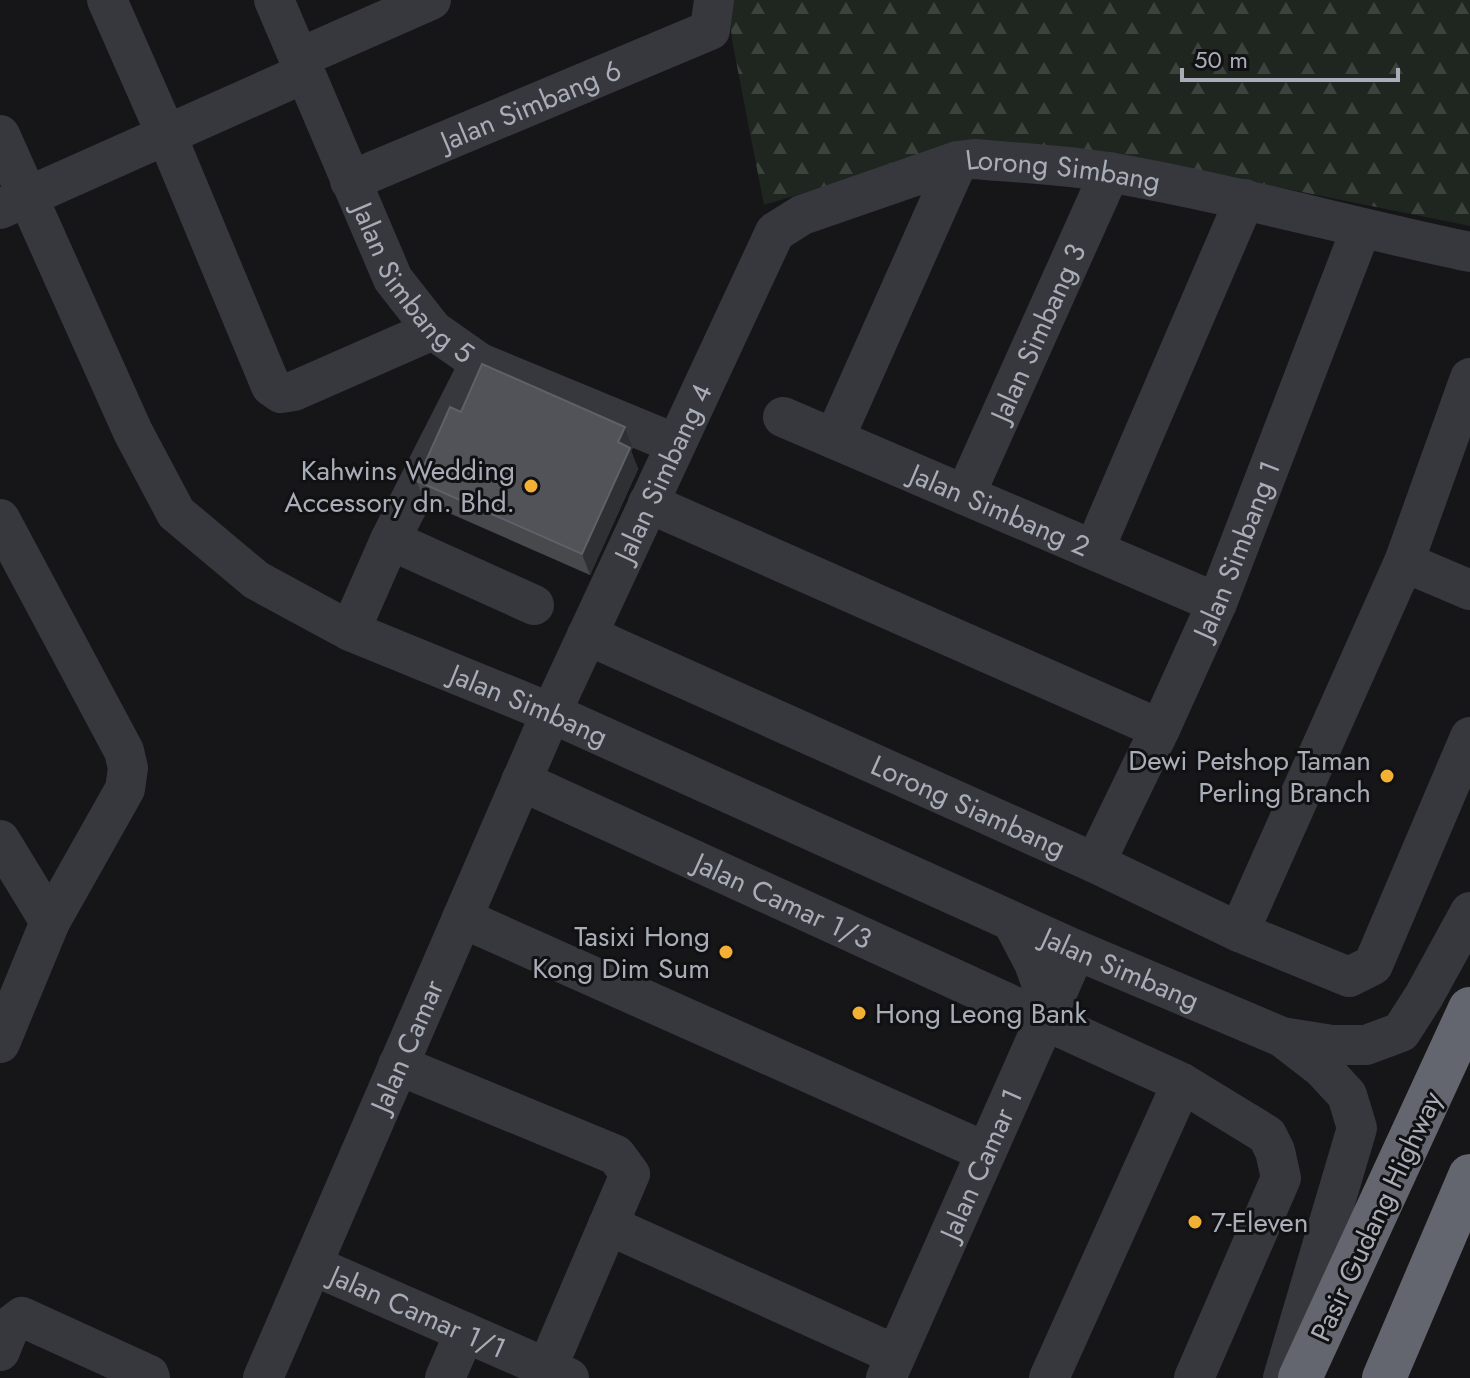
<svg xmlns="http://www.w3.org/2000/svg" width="1470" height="1378" viewBox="0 0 1470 1378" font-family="Jost,sans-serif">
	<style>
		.forest { fill: url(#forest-firs) }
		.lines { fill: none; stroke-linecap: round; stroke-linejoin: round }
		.minor { stroke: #37383d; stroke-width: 40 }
		.highway { stroke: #63666e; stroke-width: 44 }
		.wall { fill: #47494d }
		.shaded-wall { fill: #2f3033 }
		.building { fill: #525359; stroke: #5f6168; stroke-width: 2 }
		.poi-dot { fill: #f2b134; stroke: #111113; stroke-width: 3 }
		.labels { text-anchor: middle; stroke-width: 6; stroke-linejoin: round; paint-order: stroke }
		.street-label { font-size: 28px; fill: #a8adb8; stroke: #111113 }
		.poi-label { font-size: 28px; fill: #a8adb8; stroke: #111113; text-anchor: end }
	</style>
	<defs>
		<pattern id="forest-firs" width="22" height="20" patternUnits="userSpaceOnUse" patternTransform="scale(2)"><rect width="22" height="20" fill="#1e261f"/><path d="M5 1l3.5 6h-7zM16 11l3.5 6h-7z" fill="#3c433d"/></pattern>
	</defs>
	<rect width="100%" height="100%" fill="#161618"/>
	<path class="forest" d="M728,0H1470V226L1139,159L978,140L764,205L732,40Z"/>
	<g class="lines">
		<g class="minor">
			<path d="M107,0L166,134L271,386L281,393L294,391L433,330"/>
			<path id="s1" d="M274,0L393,279L433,330L480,363L676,444"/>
			<path d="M299,58L431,0"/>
			<path id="s2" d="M0,135L133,432L176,513L256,580L350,631L551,713L1076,950L1282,1037L1332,1045H1366L1401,1032L1424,996L1470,912"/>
			<path id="s3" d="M350,181L710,30L714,0"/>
			<path d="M0,209L305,73"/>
			<path id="s4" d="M783,417L1217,603"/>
			<path d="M834,439L958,161"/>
			<path id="s5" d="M965,495L1110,172"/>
			<path d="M648,503L1160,729"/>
			<path d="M0,519L124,751L128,768L125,789L50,922L0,1043"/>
			<path d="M390,540L534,605"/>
			<path d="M1094,550L1245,199"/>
			<path d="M1404,562L1470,590"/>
			<path d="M350,631L390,540L480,363"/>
			<path id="s6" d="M587,635L1095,863L1239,932L1349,977L1373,965L1470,737"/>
			<path id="s7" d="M521,781L1182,1083L1267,1135L1275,1151L1281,1178L1194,1378"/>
			<path d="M0,840L50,922"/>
			<path id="s8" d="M1095,863L1160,729L1217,603L1361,229"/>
			<path d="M462,918L986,1152"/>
			<path d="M1012,921L1034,963L1044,991L1045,1019"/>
			<path d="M1239,932L1404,562L1470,378"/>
			<path d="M1282,1037L1322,1068L1347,1095L1357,1128L1283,1378"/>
			<path d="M398,1065L616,1155L630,1174L547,1368"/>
			<path d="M608,1225L896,1355"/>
			<path id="s9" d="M312,1265L569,1378"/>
			<path d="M0,1351L10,1326L22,1317L149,1375L150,1378"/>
			<path id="s10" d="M263,1378L551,713L775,232L802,215L958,161L974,159C1020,163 1068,165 1113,173C1233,194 1351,227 1470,252"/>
			<path d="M445,1378L465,1332"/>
			<path id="s11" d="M886,1378L1076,950"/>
			<path d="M1049,1378L1182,1083"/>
		</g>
		<path class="highway" d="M1300,1378L1470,1009
			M1384,1378L1470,1176"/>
	</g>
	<path class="wall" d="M461,412L625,427L633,448L631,451L638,469L590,575L424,502L417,481Z"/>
	<path class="shaded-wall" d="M625,427L633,448L631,451L638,469L590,575L582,554L618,442Z"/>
	<path class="building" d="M482,364L625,427L618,442L630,448L582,554L417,481L450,407L461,412Z"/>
	<g class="poi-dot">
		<circle cx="531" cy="486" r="8"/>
		<circle cx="1387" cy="776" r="8"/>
		<circle cx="726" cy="952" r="8"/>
		<circle cx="859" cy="1013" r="8"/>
		<circle cx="1195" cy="1222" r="8"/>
	</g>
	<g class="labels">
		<g class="street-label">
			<text dy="10" stroke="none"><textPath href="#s3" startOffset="196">Jalan Simbang 6</textPath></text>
			<text dy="10" stroke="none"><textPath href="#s10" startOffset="1558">Lorong Simbang</textPath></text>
			<text dy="10" stroke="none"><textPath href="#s1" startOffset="318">Jalan Simbang 5</textPath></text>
			<text dy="10" stroke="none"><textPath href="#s5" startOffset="178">Jalan Simbang 3</textPath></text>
			<text dy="10" stroke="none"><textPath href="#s10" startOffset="990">Jalan Simbang 4</textPath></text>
			<text dy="10" stroke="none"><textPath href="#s4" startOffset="236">Jalan Simbang 2</textPath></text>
			<text dy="10" stroke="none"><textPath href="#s8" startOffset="344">Jalan Simbang 1</textPath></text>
			<text dy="10" stroke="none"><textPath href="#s2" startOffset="822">Jalan Simbang</textPath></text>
			<text dy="10" stroke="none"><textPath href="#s6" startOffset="418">Lorong Siambang</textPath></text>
			<text dy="10" stroke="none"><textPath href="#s7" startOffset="288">Jalan Camar 1/3</textPath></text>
			<text dy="10" stroke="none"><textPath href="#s2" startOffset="1470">Jalan Simbang</textPath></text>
			<text dy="10" stroke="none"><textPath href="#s10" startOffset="362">Jalan Camar</textPath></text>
			<text dy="10" stroke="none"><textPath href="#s11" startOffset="234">Jalan Camar 1</textPath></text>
			<text transform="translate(1376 1216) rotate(-65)" y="10">Pasir Gudang Highway</text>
			<text dy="10" stroke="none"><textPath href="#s9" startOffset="116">Jalan Camar 1/1</textPath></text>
		</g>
		<g class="poi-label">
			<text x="515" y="480">Kahwins Wedding<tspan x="515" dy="32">Accessory dn. Bhd.</tspan></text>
			<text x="1371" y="770">Dewi Petshop Taman<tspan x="1371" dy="32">Perling Branch</tspan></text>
			<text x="710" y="946">Tasixi Hong<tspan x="710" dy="32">Kong Dim Sum</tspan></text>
			<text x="875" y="1023" text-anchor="start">Hong Leong Bank</text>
			<text x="1211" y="1232" text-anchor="start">7-Eleven</text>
		</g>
	</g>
	<path d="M1182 68v12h216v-12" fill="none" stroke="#a8adb8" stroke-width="4"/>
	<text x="1194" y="68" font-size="24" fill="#a8adb8" stroke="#111113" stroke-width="6" paint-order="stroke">50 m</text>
</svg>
